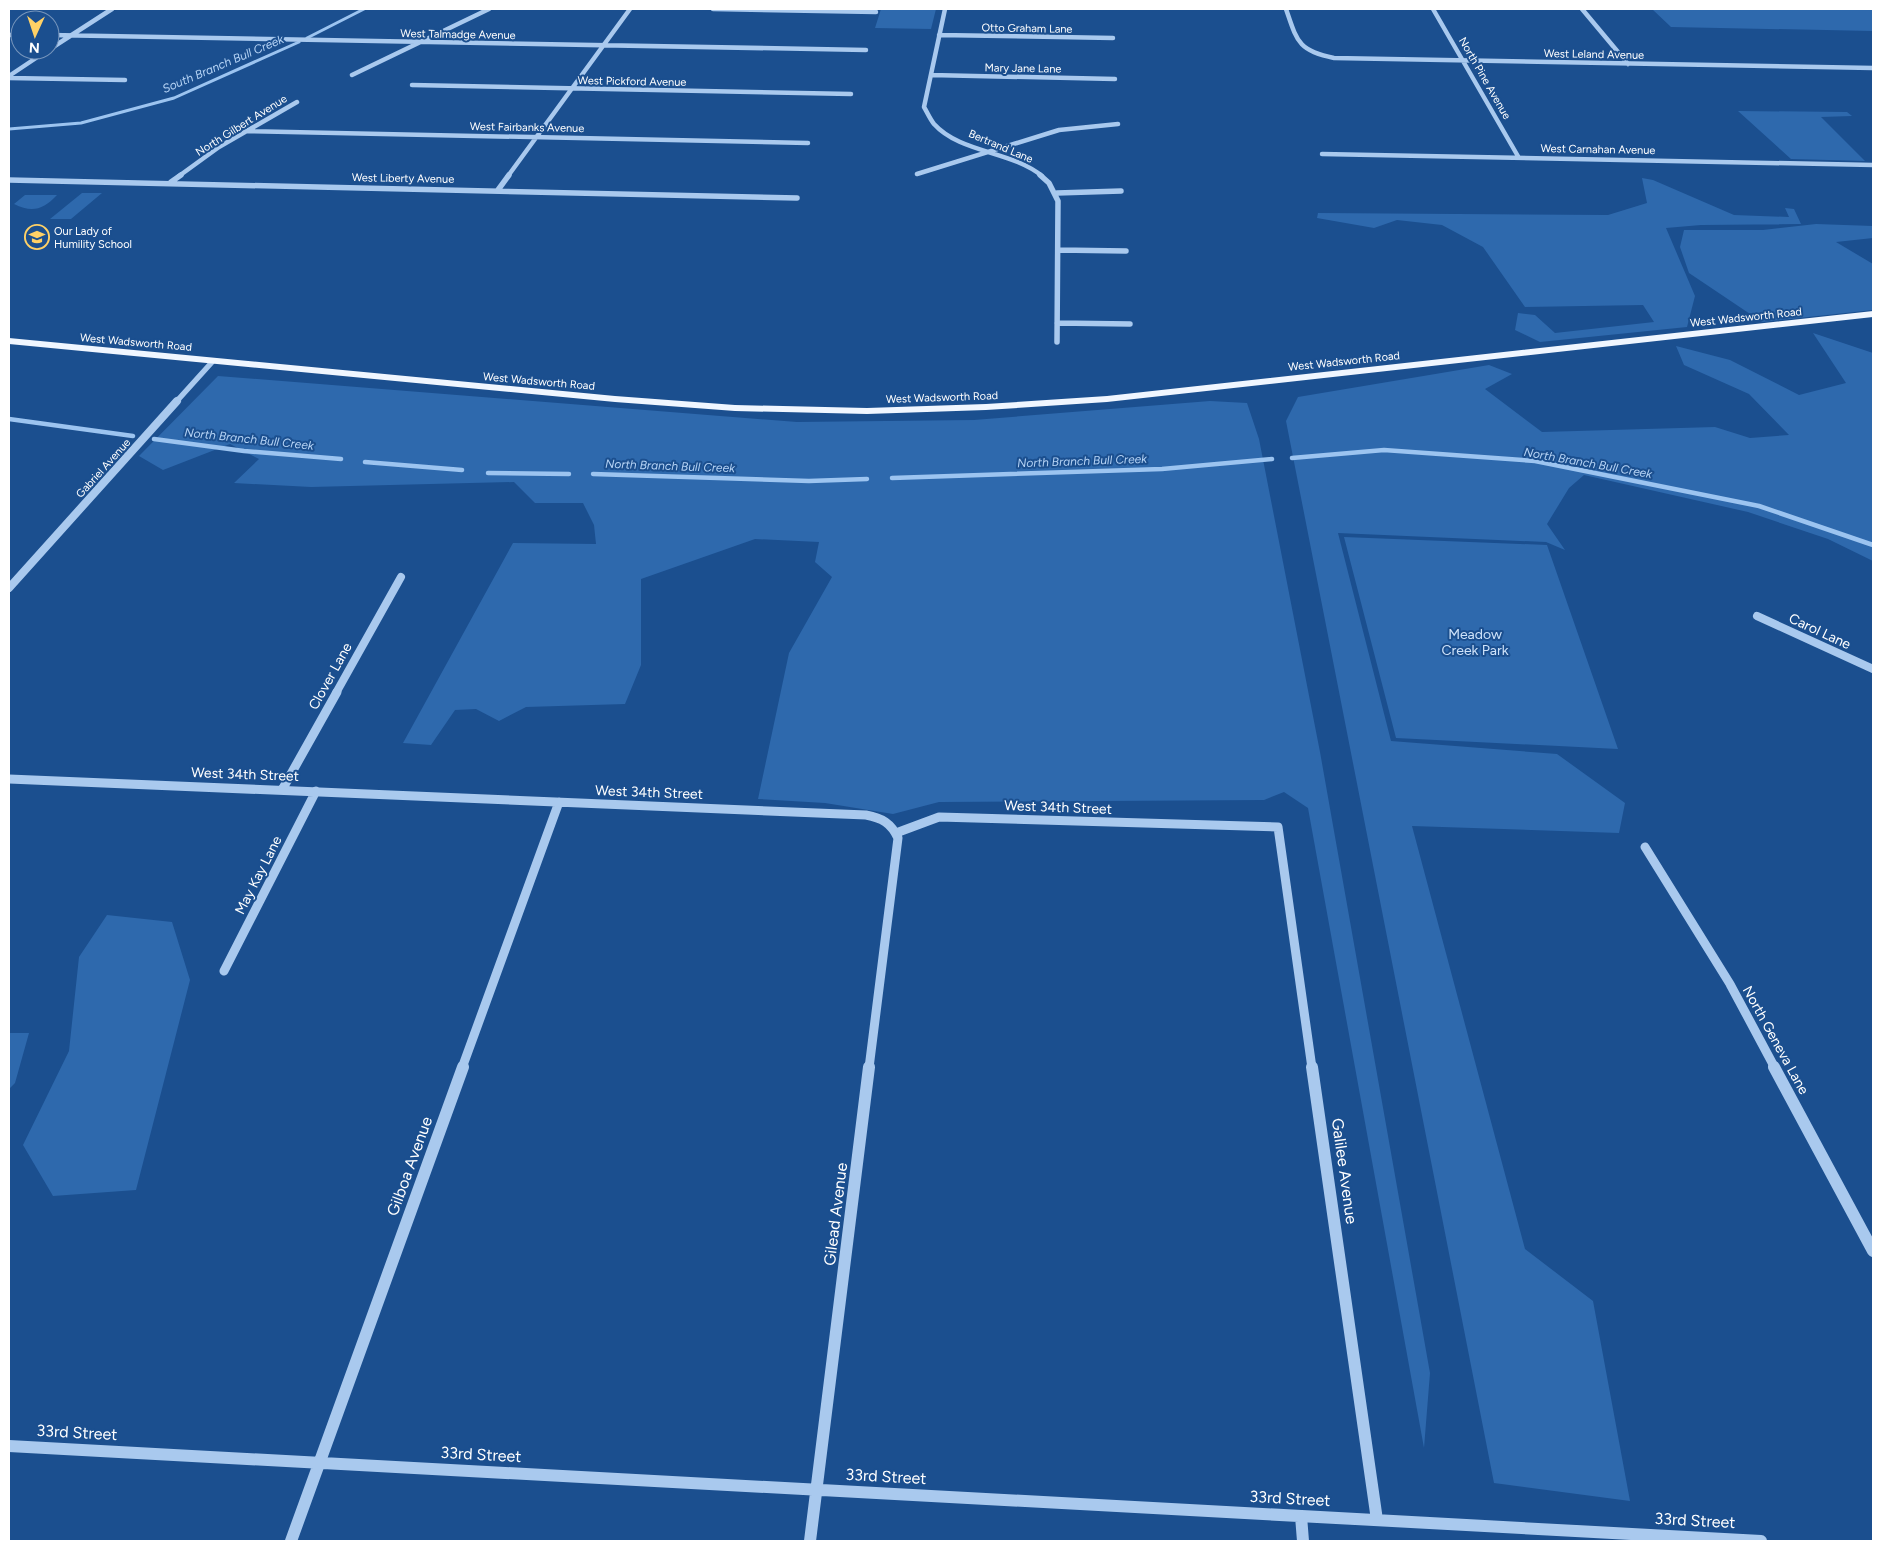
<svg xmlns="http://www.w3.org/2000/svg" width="1882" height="1550" viewBox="0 0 1882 1550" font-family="Figtree,sans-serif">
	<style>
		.green { fill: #2e69ad }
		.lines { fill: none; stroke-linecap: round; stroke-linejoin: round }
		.stream-far1 { stroke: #9cc4f0; stroke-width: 3 }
		.stream { stroke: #9cc4f0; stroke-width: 4.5 }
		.minor-far4 { stroke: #a9c9ee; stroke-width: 4.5 }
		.minor-far3 { stroke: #a9c9ee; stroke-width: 5.5 }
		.minor-far2 { stroke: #a9c9ee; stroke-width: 8 }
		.minor-far1 { stroke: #a9c9ee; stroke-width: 9 }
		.minor { stroke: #a9c9ee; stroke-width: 12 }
		.major { fill: #f0f6ff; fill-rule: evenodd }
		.labels { text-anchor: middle; stroke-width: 4; stroke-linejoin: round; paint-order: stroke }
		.far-street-label { font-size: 11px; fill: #fff; stroke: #1b4f8f }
		.far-poi-label { font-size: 11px; fill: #fff; stroke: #1b4f8f; text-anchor: start }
		.far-water-label { font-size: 12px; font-style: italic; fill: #b5d3f5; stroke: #1b4f8f }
		.street-label { font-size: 14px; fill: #fff; stroke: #1b4f8f }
		.park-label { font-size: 14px; fill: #cfe3fa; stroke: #1b4f8f }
		.near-street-label { font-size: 16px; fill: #fff; stroke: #1b4f8f }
	</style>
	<rect width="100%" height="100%" fill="#1b4f8f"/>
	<path class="green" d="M881,9H936L931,29L875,28Z
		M1652,9H1873V31L1671,27Z
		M1738,111L1847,112L1852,116L1821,117L1865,161L1791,159Z
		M1642,178L1653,180L1734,215L1789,217L1785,208L1794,209L1801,224L1701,225L1666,228L1695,296L1687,327L1540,342L1515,330L1518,313L1535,315L1555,333L1654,322L1643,305L1525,307L1483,247L1442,225L1397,220L1374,228L1317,218L1318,213L1608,215L1647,203Z
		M82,193H102L71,219H50Z
		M25,195H57C43,210 32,213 14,204Z
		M1816,224L1873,226V238L1836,242L1873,264V310L1762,322L1689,273L1680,247L1684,230H1763Z
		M1813,333L1873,353V561L1828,539L1748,512L1584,475L1569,488L1547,524L1565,550L1546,542L1338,533L1391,741L1557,754L1625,803L1619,833L1412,826L1525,1249L1593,1301L1630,1501L1494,1483L1286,421L1298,397L1489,365L1512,374L1485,389L1542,432L1715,427L1750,438L1789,435L1749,394L1684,365L1676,346L1730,360L1799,395L1846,383Z
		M218,376L797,422L974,420L1210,401L1247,403L1259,439L1320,752L1430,1373L1424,1448L1308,808L1284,792L1264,800L939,802L893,814L825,803L758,799L789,653L832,577L815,562L819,542L755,539L641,579V665L625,704L526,707L499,721L476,709L455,710L431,745L403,743L513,543L596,544L594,525L583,503H535L514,482L311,487L234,483L259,459L230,444L163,470L139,456Z
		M1344,537L1547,545L1618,749L1396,738Z
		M107,915L172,922L190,980L136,1190L53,1196L23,1145L69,1051L79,957Z
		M9,1033H29L15,1083L9,1089Z"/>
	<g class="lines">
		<path class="stream-far1" d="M307,38L364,9
			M9,129L81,123L174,98L299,42"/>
		<path class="stream" d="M9,419L133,436
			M154,439L244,451L341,459
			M1292,458L1384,450L1535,461L1759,506L1873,545
			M365,462L462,470
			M488,473L569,474
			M593,474L809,481L867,479
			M892,478L1162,469L1272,459"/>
		<path class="minor-far4" d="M713,9L876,12
			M945,9L924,107C927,112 930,119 934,124C960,153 1012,151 1042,176
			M1286,9C1297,41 1298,51 1334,58L1873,68
			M1433,9L1519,158
			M1582,9L1628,64
			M9,35H20
			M50,35L866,50
			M939,35L1113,38
			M50,49L112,9
			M352,75L489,9
			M931,75L1115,79
			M9,76L48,50
			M9,78L125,80
			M412,85L851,94
			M247,131L808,143
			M1322,154L1873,165
			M917,174L1059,130L1118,124
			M179,176L219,147L297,102
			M508,176L630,9"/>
		<path class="minor-far3" d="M1040,175L1049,183L1058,201L1057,342
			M9,180L797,198
			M171,182L181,175
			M498,190L509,175
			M1057,193L1121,191
			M1058,250L1126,251
			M1057,323L1130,324
			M176,402L213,361"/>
		<path class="minor-far2" d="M9,588L177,401
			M1757,616L1873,669
			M336,693L401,577"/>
		<path class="minor-far1" d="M9,779L866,815C882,818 891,823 898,838L869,1068
			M282,790L337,692
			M896,833L939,817L1278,827L1312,1068
			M1645,847L1730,984L1775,1068
			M224,971L316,791
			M462,1068L559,802"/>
		<path class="minor" d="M1312,1067L1377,1520
			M1774,1067L1873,1251
			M9,1446L1761,1541
			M1301,1516L1303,1541
			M291,1541L463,1067
			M810,1541L869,1067"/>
		<path class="major" d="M1873,311V317L1107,402L986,410L867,414L735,411L615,402L9,344V338L615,396L735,405L867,408L986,404L1107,396Z"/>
	</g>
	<defs>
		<symbol id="school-ring" viewBox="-11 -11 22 22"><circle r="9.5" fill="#1b4f8f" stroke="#ffd166" stroke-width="1.5"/><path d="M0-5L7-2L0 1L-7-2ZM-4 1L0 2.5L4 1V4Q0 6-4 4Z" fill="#ffd166"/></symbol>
	</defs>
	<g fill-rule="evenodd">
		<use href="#school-ring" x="23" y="223" width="28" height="28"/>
	</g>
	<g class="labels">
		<g class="far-street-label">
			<text transform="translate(1027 28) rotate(1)" y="4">Otto Graham Lane</text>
			<text transform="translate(458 34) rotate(1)" y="4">West Talmadge Avenue</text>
			<text transform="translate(1594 54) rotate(1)" y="4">West Leland Avenue</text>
			<text transform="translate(1023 68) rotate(1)" y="4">Mary Jane Lane</text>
			<text transform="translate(1485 78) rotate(60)" y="4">North Pine Avenue</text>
			<text transform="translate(632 81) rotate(1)" y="4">West Pickford Avenue</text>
			<text transform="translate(241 125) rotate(-32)" y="4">North Gilbert Avenue</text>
			<text transform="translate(527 127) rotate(1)" y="4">West Fairbanks Avenue</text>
			<text transform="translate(1001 146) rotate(23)" y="4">Bertrand Lane</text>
			<text transform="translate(1598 149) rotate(1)" y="4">West Carnahan Avenue</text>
			<text transform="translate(403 178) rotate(1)" y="4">West Liberty Avenue</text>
			<text transform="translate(1746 317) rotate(-6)" y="4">West Wadsworth Road</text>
			<text transform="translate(136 342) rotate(5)" y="4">West Wadsworth Road</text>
			<text transform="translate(1344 361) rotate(-6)" y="4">West Wadsworth Road</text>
			<text transform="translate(539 381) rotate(5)" y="4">West Wadsworth Road</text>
			<text transform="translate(942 397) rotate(-2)" y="4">West Wadsworth Road</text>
			<text transform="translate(103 468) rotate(-48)" y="4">Gabriel Avenue</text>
		</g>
		<g class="far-poi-label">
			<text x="54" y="235">Our Lady of<tspan x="54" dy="13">Humility School</tspan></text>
		</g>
		<g class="far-water-label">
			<text transform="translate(223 64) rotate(-23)" y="4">South Branch Bull Creek</text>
			<text transform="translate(249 439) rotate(6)" y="4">North Branch Bull Creek</text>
			<text transform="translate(1082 461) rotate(-2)" y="4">North Branch Bull Creek</text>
			<text transform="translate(1588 463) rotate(10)" y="4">North Branch Bull Creek</text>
			<text transform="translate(670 466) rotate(2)" y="4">North Branch Bull Creek</text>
		</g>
		<g class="street-label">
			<text transform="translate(1820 631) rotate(25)" y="5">Carol Lane</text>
			<text transform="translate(330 676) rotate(-61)" y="5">Clover Lane</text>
			<text transform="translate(245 774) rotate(2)" y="5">West 34th Street</text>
			<text transform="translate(649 792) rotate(2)" y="5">West 34th Street</text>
			<text transform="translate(1058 807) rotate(2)" y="5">West 34th Street</text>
			<text transform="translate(258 875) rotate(-63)" y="5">May Kay Lane</text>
			<text transform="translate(1776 1040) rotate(61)" y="5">North Geneva Lane</text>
		</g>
		<g class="park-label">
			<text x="1475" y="639">Meadow<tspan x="1475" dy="16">Creek Park</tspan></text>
		</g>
		<g class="near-street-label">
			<text transform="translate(409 1166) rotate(-70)" y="6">Gilboa Avenue</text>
			<text transform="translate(1345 1171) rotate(82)" y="6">Galilee Avenue</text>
			<text transform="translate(835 1214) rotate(-83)" y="6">Gilead Avenue</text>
			<text transform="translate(77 1432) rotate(3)" y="6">33rd Street</text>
			<text transform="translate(481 1454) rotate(3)" y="6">33rd Street</text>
			<text transform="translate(886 1476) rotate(3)" y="6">33rd Street</text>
			<text transform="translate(1290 1498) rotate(3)" y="6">33rd Street</text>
			<text transform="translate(1695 1520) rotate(3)" y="6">33rd Street</text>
		</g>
	</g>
	<rect width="1882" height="1550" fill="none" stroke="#ffffff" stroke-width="20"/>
	<g transform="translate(35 35) rotate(183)"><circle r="24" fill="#1b4f8f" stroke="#7695bc"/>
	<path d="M0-4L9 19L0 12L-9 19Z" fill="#ffd166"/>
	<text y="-8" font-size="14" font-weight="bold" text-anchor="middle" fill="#ffffff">N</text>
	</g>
</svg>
